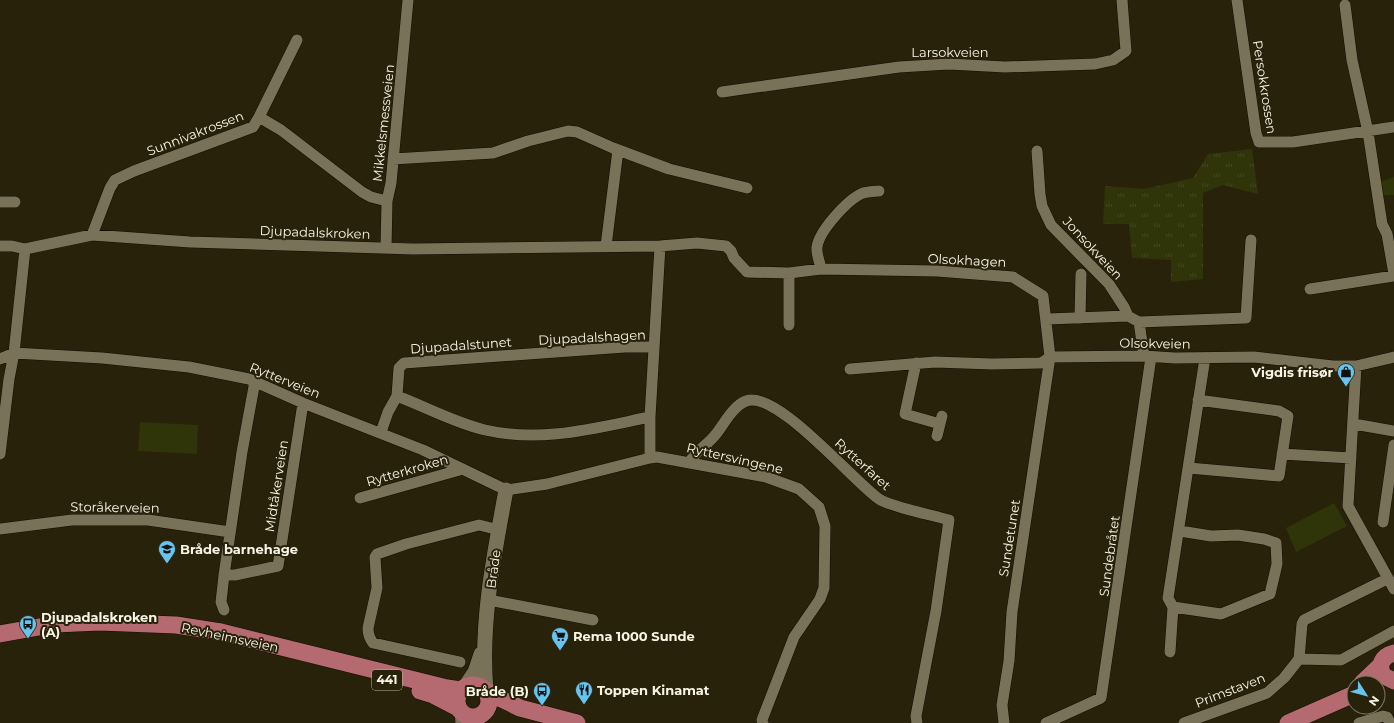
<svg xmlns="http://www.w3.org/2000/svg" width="1394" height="723" viewBox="0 0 1394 723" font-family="Montserrat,sans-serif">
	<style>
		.grass { fill: #2f3409 }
		.park { fill: url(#park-tufts) }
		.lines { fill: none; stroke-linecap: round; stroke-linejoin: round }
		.street-casing { stroke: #110c00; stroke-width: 12 }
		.secondary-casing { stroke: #110c00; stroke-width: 16 }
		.primary-casing { stroke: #110c00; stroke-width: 18 }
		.street { stroke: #797258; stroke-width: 11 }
		.secondary { stroke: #797258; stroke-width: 15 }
		.primary { stroke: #b46a70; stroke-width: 17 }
		.labels { text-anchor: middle; stroke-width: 4; stroke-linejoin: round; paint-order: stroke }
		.shield { fill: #29220b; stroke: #bab6a4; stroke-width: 1 }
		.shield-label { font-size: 12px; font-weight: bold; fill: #f8f5e6 }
		.street-label { font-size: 13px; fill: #f8f5e6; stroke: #29220b }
		.poi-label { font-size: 13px; font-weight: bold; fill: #f8f5e6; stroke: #29220b; text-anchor: start }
	</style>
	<defs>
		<pattern id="park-tufts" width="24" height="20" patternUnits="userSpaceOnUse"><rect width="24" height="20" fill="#2f3409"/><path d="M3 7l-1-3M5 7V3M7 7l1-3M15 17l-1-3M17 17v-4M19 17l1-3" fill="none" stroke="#444821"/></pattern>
	</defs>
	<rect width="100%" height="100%" fill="#29220b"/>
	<path class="grass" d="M1394,177V195H1383L1380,182Z
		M140,422L198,425L197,454L138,451Z
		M1334,503L1347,526L1296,552L1286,528Z"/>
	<path class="park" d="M1252,149L1258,194L1223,185L1203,193V279L1171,282V260L1132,258L1129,224H1103L1105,186L1144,189L1193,178L1208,154Z"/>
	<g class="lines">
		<defs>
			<path id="street" d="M1237,0L1256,133L1259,142H1293L1394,127
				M1345,5L1352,60L1368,132L1382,224L1387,234L1394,274
				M722,92L899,67L949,64L1005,67L1095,64L1113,60L1126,51L1122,0
				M259,117L297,40
				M1037,151L1040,194L1042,206L1051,225L1109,284L1124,307L1128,316L1139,322L1144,356
				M393,159L493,153L528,141L568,131L577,132L613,148L669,169L747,188
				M0,202H15
				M92,235L110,188L115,180L134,171L253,127L259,117L281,130L362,192L371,197L387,201
				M0,246H12L25,249
				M606,246L618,150
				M386,248L387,201L391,183L408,0
				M25,249L92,235L190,242L413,249L660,246L697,243L726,246L731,251L734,258L747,272L789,273L821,269L937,271L1013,277L1043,296L1050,357L1012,612L1009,661L1002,705L1004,723
				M821,269C820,262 816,254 817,247C819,231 848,199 863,193C868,192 874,191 879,191
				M789,273V325
				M1310,289L1394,276
				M1080,318L1081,274
				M1047,319L1128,316
				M1139,322L1246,318L1251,240
				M0,359L14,353L102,358L189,367L249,379L303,403L423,450L506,490L547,484L650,458L657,457L766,477L799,489L819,507L825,526L824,588L820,599L794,637L762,720L763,723
				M916,363L905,414L940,424
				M1356,366L1348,506L1394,589
				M850,369L935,362L992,364L1041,363L1050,357L1144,356L1175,358L1254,357L1333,366H1356L1394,357
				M650,417C595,428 542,443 485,430C455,423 426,407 397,396L399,368L404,363L625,347H654
				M1354,424L1394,431
				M381,432L388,412L397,396
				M937,436L942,416
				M0,454L9,379L14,353L25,249
				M1282,454L1351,458
				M650,458V417L660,246
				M690,462C695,451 708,445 716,434C724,424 733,406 746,401C776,389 853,481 879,499C890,507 933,515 949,520L936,611L916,716L917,723
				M1189,468L1279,476L1288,416L1279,411L1198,400
				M360,498L463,469
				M1383,522L1394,445
				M0,529L72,520H148L230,532
				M224,575H235L278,566L303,403
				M489,600L593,620
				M1173,607L1221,614L1270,594L1277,564L1276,543L1264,539L1238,535L1211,536L1180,531
				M224,610L221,602L224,575L242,452L255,381
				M1170,652L1173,607L1168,598L1205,358
				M1299,659L1302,624L1304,620L1387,579
				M460,662L373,643C369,638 368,634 368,628L377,588L375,557L377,554L406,544L479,525L499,530
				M460,710L461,723
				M467,723L472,717
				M1046,723L1101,698L1151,357
				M1184,723L1267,693L1284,678L1299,659L1341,660L1394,631
				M1359,723L1383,716L1387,717L1390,723"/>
			<path id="secondary" d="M465,687L475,672L481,654
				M486,690C480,624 494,555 506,490"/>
			<path id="primary" d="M0,634L56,624L99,622L176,625L221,632L447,688L461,690
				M1394,653C1382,656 1377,666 1384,676L1394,681
				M1362,683L1381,665
				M457 701a16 16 0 1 1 32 0a16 16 0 1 1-32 0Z
				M420,691L433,695L458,708
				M487,692L520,708L577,723
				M1288,723L1354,694"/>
		</defs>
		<use href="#street" class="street-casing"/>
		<use href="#secondary" class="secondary-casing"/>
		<use href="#primary" class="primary-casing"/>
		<use href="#street" class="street"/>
		<use href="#secondary" class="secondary"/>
		<use href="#primary" class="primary"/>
	</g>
	<defs>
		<symbol id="shop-pin" viewBox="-11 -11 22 30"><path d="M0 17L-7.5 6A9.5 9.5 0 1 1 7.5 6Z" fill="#66c4ef" stroke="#29220b"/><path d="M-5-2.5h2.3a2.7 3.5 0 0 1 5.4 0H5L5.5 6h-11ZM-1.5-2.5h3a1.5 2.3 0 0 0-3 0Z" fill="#111"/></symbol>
		<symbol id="school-pin" viewBox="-11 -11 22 30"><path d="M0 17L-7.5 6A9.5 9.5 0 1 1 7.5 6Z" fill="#66c4ef" stroke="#29220b"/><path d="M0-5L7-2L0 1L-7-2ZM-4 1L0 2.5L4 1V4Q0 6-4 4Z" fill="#111"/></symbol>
		<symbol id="bus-pin" viewBox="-11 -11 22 30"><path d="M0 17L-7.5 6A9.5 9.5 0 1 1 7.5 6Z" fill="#66c4ef" stroke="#29220b"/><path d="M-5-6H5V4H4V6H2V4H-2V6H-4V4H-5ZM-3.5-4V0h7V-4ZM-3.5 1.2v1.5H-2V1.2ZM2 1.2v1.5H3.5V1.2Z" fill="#111"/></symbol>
		<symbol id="supermarket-pin" viewBox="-11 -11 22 30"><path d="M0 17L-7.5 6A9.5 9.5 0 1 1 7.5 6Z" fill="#66c4ef" stroke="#29220b"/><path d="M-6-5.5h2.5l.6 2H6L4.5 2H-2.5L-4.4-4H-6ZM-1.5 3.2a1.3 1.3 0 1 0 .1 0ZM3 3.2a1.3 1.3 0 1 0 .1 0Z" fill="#111"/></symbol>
		<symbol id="restaurant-pin" viewBox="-11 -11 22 30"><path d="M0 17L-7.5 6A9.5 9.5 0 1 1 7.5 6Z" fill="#66c4ef" stroke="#29220b"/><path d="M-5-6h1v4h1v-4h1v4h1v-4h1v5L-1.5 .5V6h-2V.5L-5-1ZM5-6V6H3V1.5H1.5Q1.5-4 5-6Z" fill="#111"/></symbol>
	</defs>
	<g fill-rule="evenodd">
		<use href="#shop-pin" x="1336" y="362" width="20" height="27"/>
		<use href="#school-pin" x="157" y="539" width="20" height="27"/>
		<use href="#bus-pin" x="18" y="614" width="20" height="27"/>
		<use href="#supermarket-pin" x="550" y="626" width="20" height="27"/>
		<use href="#restaurant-pin" x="574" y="680" width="20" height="27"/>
		<use href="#bus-pin" x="532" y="681" width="20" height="27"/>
	</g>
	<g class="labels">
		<rect class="shield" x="372" y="670" width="30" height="20" rx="3"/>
		<g class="shield-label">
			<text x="387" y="684">441</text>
		</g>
		<g class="street-label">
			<text x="950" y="57">Larsokveien</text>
			<text transform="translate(1265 87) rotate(81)" y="5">Persokkrossen</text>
			<text transform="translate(383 123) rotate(-84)" y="5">Mikkelsmessveien</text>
			<text transform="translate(195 133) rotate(-21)" y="5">Sunnivakrossen</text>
			<text transform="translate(315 232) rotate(2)" y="5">Djupadalskroken</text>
			<text transform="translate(1093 248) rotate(47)" y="5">Jonsokveien</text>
			<text transform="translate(967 260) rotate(3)" y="5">Olsokhagen</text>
			<text transform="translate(592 337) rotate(-3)" y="5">Djupadalshagen</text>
			<text transform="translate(1155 343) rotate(1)" y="5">Olsokveien</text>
			<text transform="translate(461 345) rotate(-4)" y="5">Djupadalstunet</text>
			<text transform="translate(285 380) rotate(22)" y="5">Rytterveien</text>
			<text transform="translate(735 458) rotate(13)" y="5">Ryttersvingene</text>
			<text transform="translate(863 464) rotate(42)" y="5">Rytterfaret</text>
			<text transform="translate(407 470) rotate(-16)" y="5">Rytterkroken</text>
			<text transform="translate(276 486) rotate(-81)" y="5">Midtåkerveien</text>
			<text transform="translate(115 507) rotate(1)" y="5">Storåkerveien</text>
			<text transform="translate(1009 538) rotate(-81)" y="5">Sundetunet</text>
			<text transform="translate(1109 556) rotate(-82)" y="5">Sundebråtet</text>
			<text transform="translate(493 569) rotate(-82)" y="5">Bråde</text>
			<text transform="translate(230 637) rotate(12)" y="5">Revheimsveien</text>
			<text transform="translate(1230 690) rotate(-21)" y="5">Primstaven</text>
		</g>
		<g class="poi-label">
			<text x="1333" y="377" text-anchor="end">Vigdis frisør</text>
			<text x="180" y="554">Bråde barnehage</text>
			<text x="41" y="622">Djupadalskroken<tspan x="41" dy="15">(A)</tspan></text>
			<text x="573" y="641">Rema 1000 Sunde</text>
			<text x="597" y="695">Toppen Kinamat</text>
			<text x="529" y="696" text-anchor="end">Bråde (B)</text>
		</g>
	</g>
	<g transform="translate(1366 695) rotate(126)"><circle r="19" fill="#29220b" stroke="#7c7663"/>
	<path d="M0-3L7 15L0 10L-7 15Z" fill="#66c4ef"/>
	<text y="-6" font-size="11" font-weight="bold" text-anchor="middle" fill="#f8f5e6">N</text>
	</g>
</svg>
